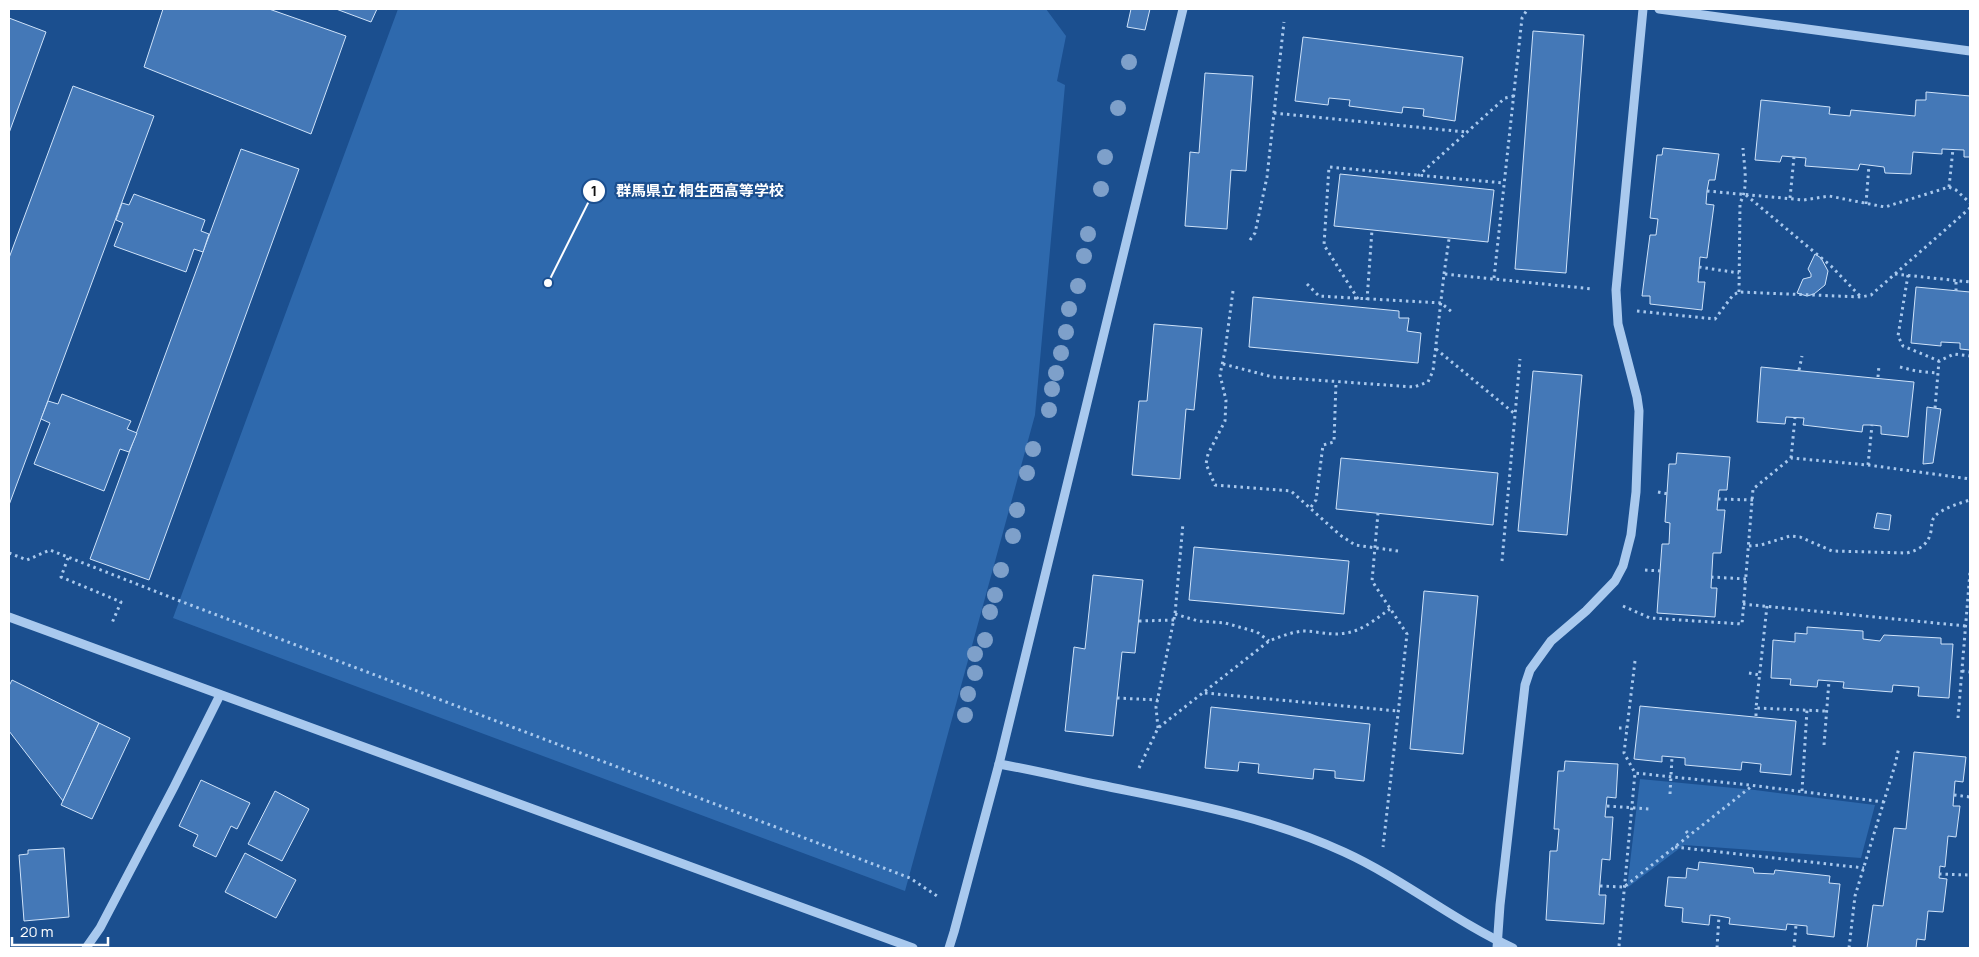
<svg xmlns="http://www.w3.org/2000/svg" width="1979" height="957" viewBox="0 0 1979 957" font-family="Manrope,'Noto Sans JP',sans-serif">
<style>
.green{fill:#2e69ad}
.building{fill:#4478b7;stroke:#cfe3fa}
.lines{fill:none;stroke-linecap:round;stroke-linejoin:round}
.path{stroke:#a9c9ee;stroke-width:3;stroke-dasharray:2.5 4;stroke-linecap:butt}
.minor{stroke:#a9c9ee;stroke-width:9}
.tree{fill:#7ea0ca}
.leader{fill:none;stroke:#fff;stroke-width:2}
.callout-dot{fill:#fff;stroke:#1b4f8f;stroke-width:2}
.mark-label{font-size:15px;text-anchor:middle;font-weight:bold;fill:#111}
.callout-label{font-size:15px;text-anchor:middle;font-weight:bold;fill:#fff;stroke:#1b4f8f;stroke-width:4.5;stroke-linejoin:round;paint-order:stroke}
</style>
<rect width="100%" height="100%" fill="#1b4f8f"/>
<!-- green -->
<g class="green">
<path d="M398,9H1046L1066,36L1057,81L1065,85L1035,415L905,891L173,618Z"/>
<path d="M1640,779L1755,790L1875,805L1861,858L1684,845L1627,888Z"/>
</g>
<!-- building -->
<g class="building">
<path d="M163,9H269L346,36L311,134L144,67Z"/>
<path d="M336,9H377L371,22Z"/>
<path d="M1131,9H1150L1145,30L1127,27Z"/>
<path d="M9,18L46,32L9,133Z"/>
<path d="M1533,31L1584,35L1566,273L1515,269Z"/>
<path d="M1303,37L1463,57L1455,121L1423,116L1424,109L1403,107L1402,113L1349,106L1350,100L1329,98L1328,105L1295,101Z"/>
<path d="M1205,73L1253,76L1246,171L1231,170L1227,229L1185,226L1190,152L1199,153Z"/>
<path d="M73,86L154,116L9,505V258Z"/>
<path d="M1926,92L1970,96V157H1964V150L1942,149V154L1913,152L1911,174L1885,173L1884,167L1860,164L1858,170L1805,166L1806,158L1782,156L1780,162L1755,160L1761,100L1830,107L1829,114L1850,116L1851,110L1915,116L1916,100H1926Z"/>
<path d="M1663,148L1719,154L1715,180H1709L1707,191L1706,204L1714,205L1707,258L1700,257L1698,282H1705L1702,310L1650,304V296H1642L1650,235H1656L1658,219L1650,218L1657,155H1662Z"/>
<path d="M241,149L299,169L149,580L90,559Z"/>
<path d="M1340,174L1494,190L1488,242L1334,226Z"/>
<path d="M134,194L205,220L201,231L209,234L203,252L194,249L186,272L114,246L123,223L116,220L122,203L129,205Z"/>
<path d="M1815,254L1821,258L1828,271L1825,285L1814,294L1807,296L1800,294L1797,293L1803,279L1811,277V274L1808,269Z"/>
<path d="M1916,287L1970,292V350L1960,349V343L1941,342V346L1911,343Z"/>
<path d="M1253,297L1399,311V318H1409L1407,331L1421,333L1418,363L1249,347Z"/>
<path d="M1154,324L1202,328L1194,410L1186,409L1180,479L1132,475L1139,401H1147Z"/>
<path d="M1761,367L1914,382L1908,437L1881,434V426L1872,425H1863L1862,432L1803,425L1804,418L1786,417L1785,424L1757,422Z"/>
<path d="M1533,371L1582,375L1567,535L1518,531Z"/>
<path d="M62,394L131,421L127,429L137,433L129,452L120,449L104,491L34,464L50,423L41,419L48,401L58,404Z"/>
<path d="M1927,407L1941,409L1933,463L1923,464Z"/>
<path d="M1677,453L1730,457L1727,490H1719L1717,510H1725L1721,553H1713L1711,588H1717L1715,617L1657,613L1662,544H1669L1670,523L1665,522L1669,464H1676Z"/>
<path d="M1341,458L1498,473L1493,525L1336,509Z"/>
<path d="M1877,513L1891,515L1889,530L1874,528Z"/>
<path d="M1194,547L1349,561L1344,614L1189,600Z"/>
<path d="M1093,575L1143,580L1135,653L1122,652L1113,736L1065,731L1074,647L1085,649Z"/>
<path d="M1424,591L1478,596L1463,754L1410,749Z"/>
<path d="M1807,627L1863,631V639L1880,641L1884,635L1941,638V644H1953L1949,698L1918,696L1919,687L1893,685L1892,692L1843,688L1844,682L1818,680L1817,687L1790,685L1791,679L1771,678L1773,640L1795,642V633L1807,634Z"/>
<path d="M12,680L99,723L63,801L9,731V686Z"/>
<path d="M1640,706L1796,721L1791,775L1760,772L1761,764L1742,762L1741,770L1685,765V758L1662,756V762L1634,759Z"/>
<path d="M1211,707L1370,724L1364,781L1335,778V771L1314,769L1313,779L1258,773L1259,764L1239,762L1238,771L1205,768Z"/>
<path d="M99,723L130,738L92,819L61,805Z"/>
<path d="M1914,752L1966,757L1963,782L1955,781L1953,806H1960L1956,837L1948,836L1945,867L1940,866L1939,878L1947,879L1943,912L1928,911L1925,940L1917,939L1916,948H1867L1873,905L1883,906L1894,828L1906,829Z"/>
<path d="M1565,761L1618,764L1616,798L1607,797L1605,817H1613L1610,860L1602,859L1599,895H1606L1604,924L1546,920L1550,851H1557L1559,829H1554L1558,771H1564Z"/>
<path d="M201,780L250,803L237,829L231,826L216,857L193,846L198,835L179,826Z"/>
<path d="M275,791L309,809L282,861L248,844Z"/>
<path d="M64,848L69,917L24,921L19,855L28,854V850Z"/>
<path d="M245,853L296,880L276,918L225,892Z"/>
<path d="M1699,862L1753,868L1754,873L1774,874L1775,870L1830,876L1829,883L1840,884L1834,937L1807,934V926L1787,924L1786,930L1729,924L1730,918L1719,916L1710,915L1709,925L1682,922L1683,908L1665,906L1668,877L1686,878L1687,868L1698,870Z"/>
</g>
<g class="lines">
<!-- path -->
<g class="path">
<path d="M1274,113L1466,132"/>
<path d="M1418,176L1505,98L1514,96"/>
<path d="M1949,187L1953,149"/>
<path d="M1707,191L1804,200L1829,196L1885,207L1949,187L1956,190L1970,203"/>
<path d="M1746,195L1831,266L1861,297"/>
<path d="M1790,198L1794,157"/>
<path d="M1866,204L1869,165"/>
<path d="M1250,240L1255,233L1267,177L1284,22"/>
<path d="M1699,267L1739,273"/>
<path d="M1444,274L1449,239"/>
<path d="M1895,274L1970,282"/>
<path d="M1908,275L1898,336L1903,346L1939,361L1954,354L1970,356"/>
<path d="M1494,278L1522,18L1527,10"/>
<path d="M1307,284L1319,296L1441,303L1452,312"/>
<path d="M1233,291L1225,351L1220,375L1226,400L1225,421L1208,454L1206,464L1215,485L1291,491L1340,535L1355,545L1398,551"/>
<path d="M1956,291V280"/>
<path d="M1739,292L1740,203C1749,187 1744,166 1743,148"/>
<path d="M1358,299L1324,245L1329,167L1504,183"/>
<path d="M1367,300L1372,230"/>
<path d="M1637,311L1715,319L1733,295L1739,292L1861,297L1871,295L1970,208"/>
<path d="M1436,349L1515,414"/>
<path d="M1223,364L1273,377L1414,387L1428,382L1433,371L1444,274L1593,289"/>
<path d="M1900,367L1916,371L1937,373"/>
<path d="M1799,370L1802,356"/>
<path d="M1878,377L1879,365"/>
<path d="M1935,408L1939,361"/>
<path d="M1791,458L1795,418"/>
<path d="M1868,465L1872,425"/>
<path d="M1658,492L1668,494"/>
<path d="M1718,499L1753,500"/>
<path d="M1311,507L1316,500L1323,445L1334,442L1336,382"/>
<path d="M1378,513L1372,581L1407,634L1383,847"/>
<path d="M1749,546L1761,545L1790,536L1800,537L1832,551L1907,553C1919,550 1929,544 1931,531C1932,525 1931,521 1935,516C1943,508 1960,503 1970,500"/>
<path d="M9,553L27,560L50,550L180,601L910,878L940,898"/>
<path d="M68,558L61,577L121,602L112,623"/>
<path d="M1502,561L1520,359"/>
<path d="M1645,570L1660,571"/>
<path d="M1711,577L1746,579"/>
<path d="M1743,604L1966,626"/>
<path d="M1623,606L1650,618L1742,624L1753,489L1791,458L1868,465L1970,479"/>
<path d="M1767,606L1756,708L1825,711"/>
<path d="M1175,614L1198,621L1225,623L1257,632L1269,641"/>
<path d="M1139,621L1174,620"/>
<path d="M1635,661L1624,753L1635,773L1749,785L1884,802"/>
<path d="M1962,671L1970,672"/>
<path d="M1749,673L1760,675"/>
<path d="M1205,693L1398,711"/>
<path d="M1117,698L1158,700"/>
<path d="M1756,716V708"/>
<path d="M1958,718L1970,572"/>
<path d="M1158,728L1156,707L1175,614L1183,523"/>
<path d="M1619,728H1626"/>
<path d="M1824,745L1829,681"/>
<path d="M1139,768L1158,728L1269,641C1279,637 1292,632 1303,631C1317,631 1331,636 1346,633C1362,631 1377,618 1390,609"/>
<path d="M1802,791L1807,710"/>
<path d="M1670,794L1672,757"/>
<path d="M1954,795L1970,797"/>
<path d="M1607,806L1650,809"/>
<path d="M1686,831L1689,835"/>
<path d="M1675,847L1864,868"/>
<path d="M1939,874L1970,875"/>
<path d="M1600,886L1624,887L1752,786"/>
<path d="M1619,946L1635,773"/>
<path d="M1717,948L1719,916"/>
<path d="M1794,948L1796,925"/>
<path d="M1849,948L1855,896L1895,765L1899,747"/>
</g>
<!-- minor -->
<g class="minor">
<path d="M1659,9L1970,51"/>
<path d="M9,617L913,948"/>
<path d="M999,764C1033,770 1066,778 1100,785C1183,802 1266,816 1344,852C1403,879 1454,921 1513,948"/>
<path d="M86,948L100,928L174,787L220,695"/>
<path d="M949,948L954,932L999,764L1183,9"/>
<path d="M1497,948L1500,905L1525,685L1530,670L1551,641L1586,611L1615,581L1623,566L1631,535L1636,492L1639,411L1637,397L1618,324L1616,290L1643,9"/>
</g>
</g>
<!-- trees -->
<g class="tree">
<circle cx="1129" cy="62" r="8"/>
<circle cx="1118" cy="108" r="8"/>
<circle cx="1105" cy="157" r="8"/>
<circle cx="1101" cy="189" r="8"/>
<circle cx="1088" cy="234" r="8"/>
<circle cx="1084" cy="256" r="8"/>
<circle cx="1078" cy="286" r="8"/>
<circle cx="1069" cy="309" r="8"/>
<circle cx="1066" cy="332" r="8"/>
<circle cx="1061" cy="353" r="8"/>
<circle cx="1056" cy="373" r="8"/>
<circle cx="1052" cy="389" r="8"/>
<circle cx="1049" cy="410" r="8"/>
<circle cx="1033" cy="449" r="8"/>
<circle cx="1027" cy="473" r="8"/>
<circle cx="1017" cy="510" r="8"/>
<circle cx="1013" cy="536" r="8"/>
<circle cx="1001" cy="570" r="8"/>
<circle cx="995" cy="595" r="8"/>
<circle cx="990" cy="612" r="8"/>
<circle cx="985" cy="640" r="8"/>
<circle cx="975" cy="654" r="8"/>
<circle cx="975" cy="673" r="8"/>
<circle cx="968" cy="694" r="8"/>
<circle cx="965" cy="715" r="8"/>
</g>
<!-- callouts -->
<path class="leader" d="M548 283L594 191"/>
<g class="callout-dot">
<circle cx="548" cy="283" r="5"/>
<circle cx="594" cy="191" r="12"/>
</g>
<g class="mark-label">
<text x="594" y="196">1</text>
</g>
<g class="callout-label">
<text x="700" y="196">群馬県立 桐生西高等学校</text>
</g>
<!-- border -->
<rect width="1979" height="957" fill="none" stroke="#ffffff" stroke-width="20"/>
<!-- scale -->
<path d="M12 937v8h96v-8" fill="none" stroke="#ffffff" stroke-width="2.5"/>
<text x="20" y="937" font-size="15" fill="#ffffff" stroke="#1b4f8f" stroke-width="4" paint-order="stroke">20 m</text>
</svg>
